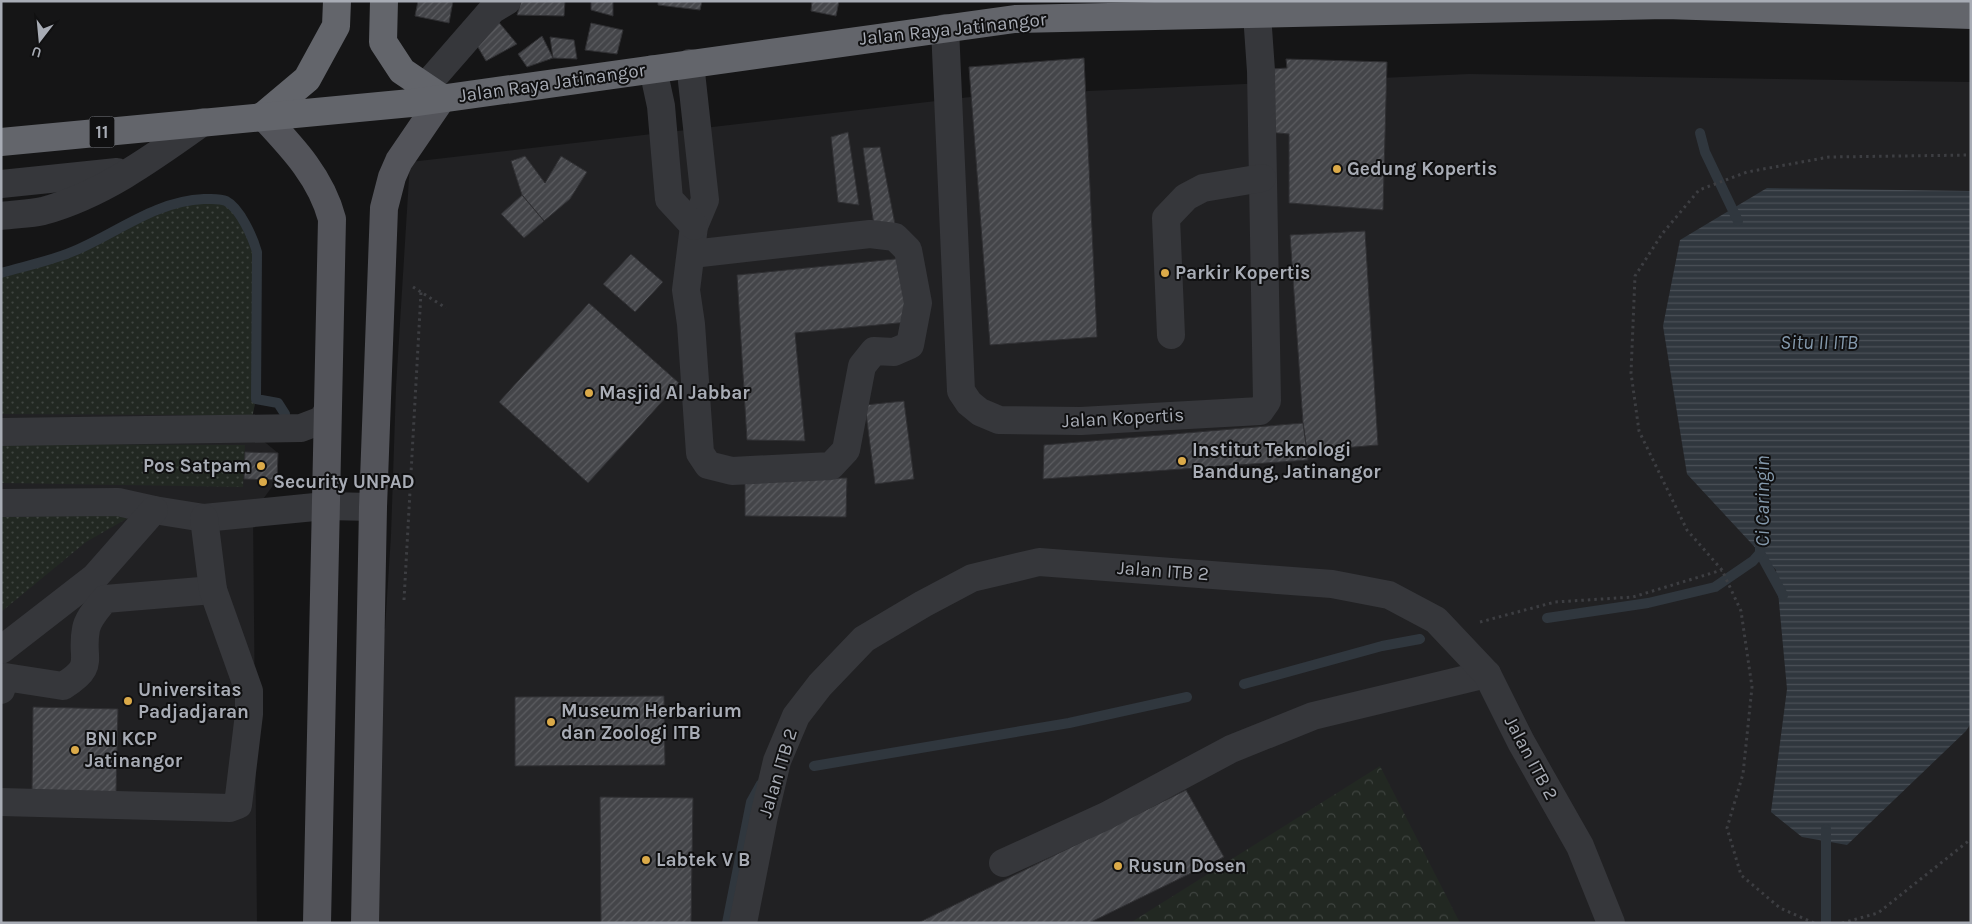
<svg xmlns="http://www.w3.org/2000/svg" width="1972" height="924" viewBox="0 0 1972 924" font-family="Karla,sans-serif">
<style>
.built{fill:#212123}
.forest{fill:url(#forest-crowns)}
.park{fill:url(#park-dots)}
.water{fill:url(#water-rules)}
.lines{fill:none;stroke-linecap:round;stroke-linejoin:round}
.stream{stroke:#30373e;stroke-width:10}
.building{fill:url(#building-hatch);stroke:#2f2f32}
.path{stroke:#3d3e42;stroke-width:3;stroke-dasharray:2.5 4;stroke-linecap:butt}
.minor{stroke:#36373b;stroke-width:28}
.major{stroke:#53545a;stroke-width:28}
.highway{stroke:#63656b;stroke-width:28}
.poi-dot{fill:#dbaa49;stroke:#101011;stroke-width:2}
.labels{text-anchor:middle;dominant-baseline:central;stroke-width:4;stroke-linejoin:round;paint-order:stroke}
.shield{fill:#101011;stroke:#7a7d84;stroke-width:1}
.shield-label{font-size:18px;font-weight:bold;fill:#a8acb5}
.street-label{font-size:19px;fill:#a8acb5;stroke:#101011}
.poi-label{font-size:19px;font-weight:bold;fill:#a8acb5;stroke:#101011;text-anchor:start}
.water-label{font-size:20px;font-style:italic;fill:#8499ac;stroke:#101011}
</style>
<defs>
<pattern id="forest-crowns" width="20" height="18" patternUnits="userSpaceOnUse" patternTransform="scale(1.25)"><rect width="20" height="18" fill="#222822"/><path d="M2 6a3 3 0 1 1 6 0M12 15a3 3 0 1 1 6 0" fill="none" stroke="#3f4440"/></pattern>
<pattern id="park-dots" width="8" height="8" patternUnits="userSpaceOnUse" patternTransform="scale(1.25)"><rect width="8" height="8" fill="#222822"/><path d="M2 2h.1M6 6h.1" fill="none" stroke="#3f4440" stroke-width="1.8" stroke-linecap="round"/></pattern>
<pattern id="water-rules" width="6" height="5" patternUnits="userSpaceOnUse" patternTransform="scale(1.25)"><rect width="6" height="5" fill="#30373e"/><path d="M0 2.5h6" fill="none" stroke="#4b5158"/></pattern>
<pattern id="building-hatch" width="6" height="6" patternUnits="userSpaceOnUse" patternTransform="scale(1.25)"><rect width="6" height="6" fill="#444549"/><path d="M-1 1l2-2M0 6l6-6M5 7l2-2" fill="none" stroke="#5c5d61"/></pattern>
</defs>
<rect width="100%" height="100%" fill="#151516"/>
<!-- built -->
<g class="built">
<path d="M1469,74L1971,82V923H374L378,643L385,628L391,535L396,387L410,162L979,96Z"/>
<path d="M211,199L227,201L241,216L252,237L257,252L256,399L249,429L278,453L277,480L253,513L257,923H1V273L72,252L161,207L185,200Z"/>
</g>
<!-- forest -->
<path class="forest" d="M1380,766L1460,923H1130Z"/>
<!-- park -->
<g class="park">
<path d="M211,199C215,199 223,199 227,201C242,209 252,237 257,252L256,399L252,418L191,415L1,414V273L72,252L161,207L185,200Z"/>
<path d="M1,444L245,445L243,487L1,483Z"/>
<path d="M135,514L86,542L1,612V517Z"/>
</g>
<!-- water -->
<path class="water" d="M1767,188L1971,191V723L1966,731L1847,845L1802,837L1771,812L1787,689L1776,570L1687,474L1663,326L1680,240Z"/>
<g class="lines">
<!-- stream -->
<g class="stream">
<path d="M1700,133L1705,152L1738,221"/>
<path d="M1,273C25,266 51,261 74,251C117,233 155,201 204,199C210,199 220,198 226,201C240,208 253,238 257,252L256,399L278,403L285,414"/>
<path d="M1760,540V553L1783,595"/>
<path d="M1547,618L1648,603L1715,587L1753,561L1760,553"/>
<path d="M1244,684L1382,646L1420,639"/>
<path d="M814,766L1069,723L1187,697"/>
<path d="M1826,829V923"/>
<path d="M727,923L751,802L761,784"/>
</g>
</g>
<!-- building -->
<g class="building">
<path d="M418,1H453L449,23L415,16Z"/>
<path d="M521,1H565L564,16L517,15Z"/>
<path d="M591,1H613V16L591,10Z"/>
<path d="M658,1H702L700,10L658,5Z"/>
<path d="M812,1H839L836,16L811,11Z"/>
<path d="M497,20L517,44L486,61L472,37Z"/>
<path d="M591,23L623,30L617,54L585,50Z"/>
<path d="M542,36L553,58L527,67L518,54Z"/>
<path d="M550,37L574,40L577,59L553,58Z"/>
<path d="M1084,58L1097,337L990,345L969,67Z"/>
<path d="M1286,59L1387,62L1383,210L1289,203V134L1266,132L1270,69L1287,68Z"/>
<path d="M848,132L859,205L838,202L831,137Z"/>
<path d="M880,147L895,224L874,226L863,148Z"/>
<path d="M525,156L545,183L561,156L587,172L570,199L544,221L522,195L511,161Z"/>
<path d="M522,195L544,221L524,238L501,214Z"/>
<path d="M1365,231L1378,445L1307,451L1303,423L1290,235Z"/>
<path d="M631,254L663,282L635,312L603,284Z"/>
<path d="M905,258L908,322L795,333L805,441L747,440L737,275Z"/>
<path d="M589,303L679,383L588,483L499,402Z"/>
<path d="M904,401L914,479L875,484L865,405Z"/>
<path d="M1303,423L1308,460L1043,479L1044,445Z"/>
<path d="M245,452L278,453L277,480L244,479Z"/>
<path d="M847,478L846,517L745,516V480Z"/>
<path d="M664,696L665,765L515,766V697Z"/>
<path d="M33,707L118,709L116,793L32,792Z"/>
<path d="M1186,790L1224,857L1185,876L1089,923H918Z"/>
<path d="M600,797L693,798L691,923H601Z"/>
</g>
<g class="lines">
<!-- path -->
<g class="path">
<path d="M413,287L446,308"/>
<path d="M404,600L421,292"/>
<path d="M1480,622L1555,602L1633,597L1722,570"/>
<path d="M1814,923L1780,908L1741,875L1727,828L1743,774L1752,687L1741,611L1722,570L1687,530L1639,431L1631,373L1635,276L1662,234L1699,190L1747,172L1829,157L1971,155"/>
<path d="M1842,923L1878,913L1971,839"/>
</g>
<!-- minor -->
<g class="minor">
<path d="M945,28L961,391L969,403L980,412L999,420L1081,421L1260,411L1267,401L1261,71L1257,14"/>
<path d="M690,63L705,200L694,226L686,290L691,324L700,453L708,465L732,471L831,466L846,450L862,366L874,351L894,352L910,345L918,303L908,250L895,237L870,234L692,254"/>
<path d="M653,69L661,106L669,199L694,226"/>
<path d="M411,103L492,10L507,1"/>
<path d="M1,184L117,172"/>
<path d="M1,216C15,214 30,214 43,211C102,195 154,157 203,122"/>
<path d="M1171,335L1166,218L1186,197L1203,188L1262,178"/>
<path d="M1,432L301,428L322,420L327,412"/>
<path d="M1,503L118,502L154,510L204,518L325,506L373,507"/>
<path d="M1,650L95,577L154,510"/>
<path d="M1,690L5,677L63,686C97,665 80,660 86,629C88,618 98,608 105,599L213,590"/>
<path d="M1,802L230,808L238,805L249,714V691L213,590L204,518"/>
<path d="M1003,863L1106,816L1231,749L1313,716L1487,674"/>
<path d="M743,923L764,816L777,761L796,716L820,685L864,639L923,604L972,578L1039,562L1332,584L1389,595L1436,620L1487,674L1521,742L1580,846L1611,923"/>
</g>
<!-- major -->
<g class="major">
<path d="M263,116C292,147 321,177 332,219L317,923"/>
<path d="M365,923L373,507L384,208L392,177L399,161L442,98"/>
</g>
<!-- highway -->
<g class="highway">
<path d="M384,1L383,42L402,71L442,98"/>
<path d="M263,116L307,79L336,26L337,1"/>
<path d="M1,142L411,103L1015,19L1666,5L1971,15"/>
</g>
</g>
<!-- markers -->
<g class="poi-dot">
<circle cx="1337" cy="169" r="5"/>
<circle cx="1165" cy="273" r="5"/>
<circle cx="589" cy="393" r="5"/>
<circle cx="1182" cy="461" r="5"/>
<circle cx="261" cy="466" r="5"/>
<circle cx="263" cy="482" r="5"/>
<circle cx="128" cy="701" r="5"/>
<circle cx="551" cy="722" r="5"/>
<circle cx="75" cy="750" r="5"/>
<circle cx="646" cy="860" r="5"/>
<circle cx="1118" cy="866" r="5"/>
</g>
<g class="labels">
<!-- shield labels -->
<rect class="shield" x="89.5" y="116.5" width="25" height="31" rx="4"/>
<g class="shield-label">
<text x="102" y="132">11</text>
</g>
<!-- street labels -->
<g class="street-label">
<text transform="translate(953 29) rotate(-6)">Jalan Raya Jatinangor</text>
<text transform="translate(552 83) rotate(-8)">Jalan Raya Jatinangor</text>
<text transform="translate(1123 418) rotate(-3)">Jalan Kopertis</text>
<text transform="translate(1163 571) rotate(4)">Jalan ITB 2</text>
<text transform="translate(1531 758) rotate(62)">Jalan ITB 2</text>
<text transform="translate(778 773) rotate(-73)">Jalan ITB 2</text>
</g>
<!-- poi labels -->
<g class="poi-label">
<text x="1347" y="169">Gedung Kopertis</text>
<text x="1175" y="273">Parkir Kopertis</text>
<text x="599" y="393">Masjid Al Jabbar</text>
<text x="1192" y="450">Institut Teknologi<tspan x="1192" dy="22">Bandung, Jatinangor</tspan></text>
<text x="251" y="466" text-anchor="end">Pos Satpam</text>
<text x="273" y="482">Security UNPAD</text>
<text x="138" y="690">Universitas<tspan x="138" dy="22">Padjadjaran</tspan></text>
<text x="561" y="711">Museum Herbarium<tspan x="561" dy="22">dan Zoologi ITB</tspan></text>
<text x="85" y="739">BNI KCP<tspan x="85" dy="22">Jatinangor</tspan></text>
<text x="656" y="860">Labtek V B</text>
<text x="1128" y="866">Rusun Dosen</text>
</g>
<!-- water labels -->
<g class="water-label">
<text x="1819" y="342">Situ II ITB</text>
<text transform="translate(1762 501) rotate(-90)">Ci Caringin</text>
</g>
</g>
<!-- border -->
<rect width="1972" height="924" fill="none" stroke="#a8acb5" stroke-width="5"/>
<!-- north arrow -->
<g transform="translate(40 40) rotate(196)" stroke="#101011" stroke-width="4" paint-order="stroke">
<path d="M0-4L9 19L0 12L-9 19Z" fill="#a8acb5"/>
<text y="-8" font-size="14" font-weight="bold" text-anchor="middle" fill="#a8acb5">U</text>
</g>
</svg>
